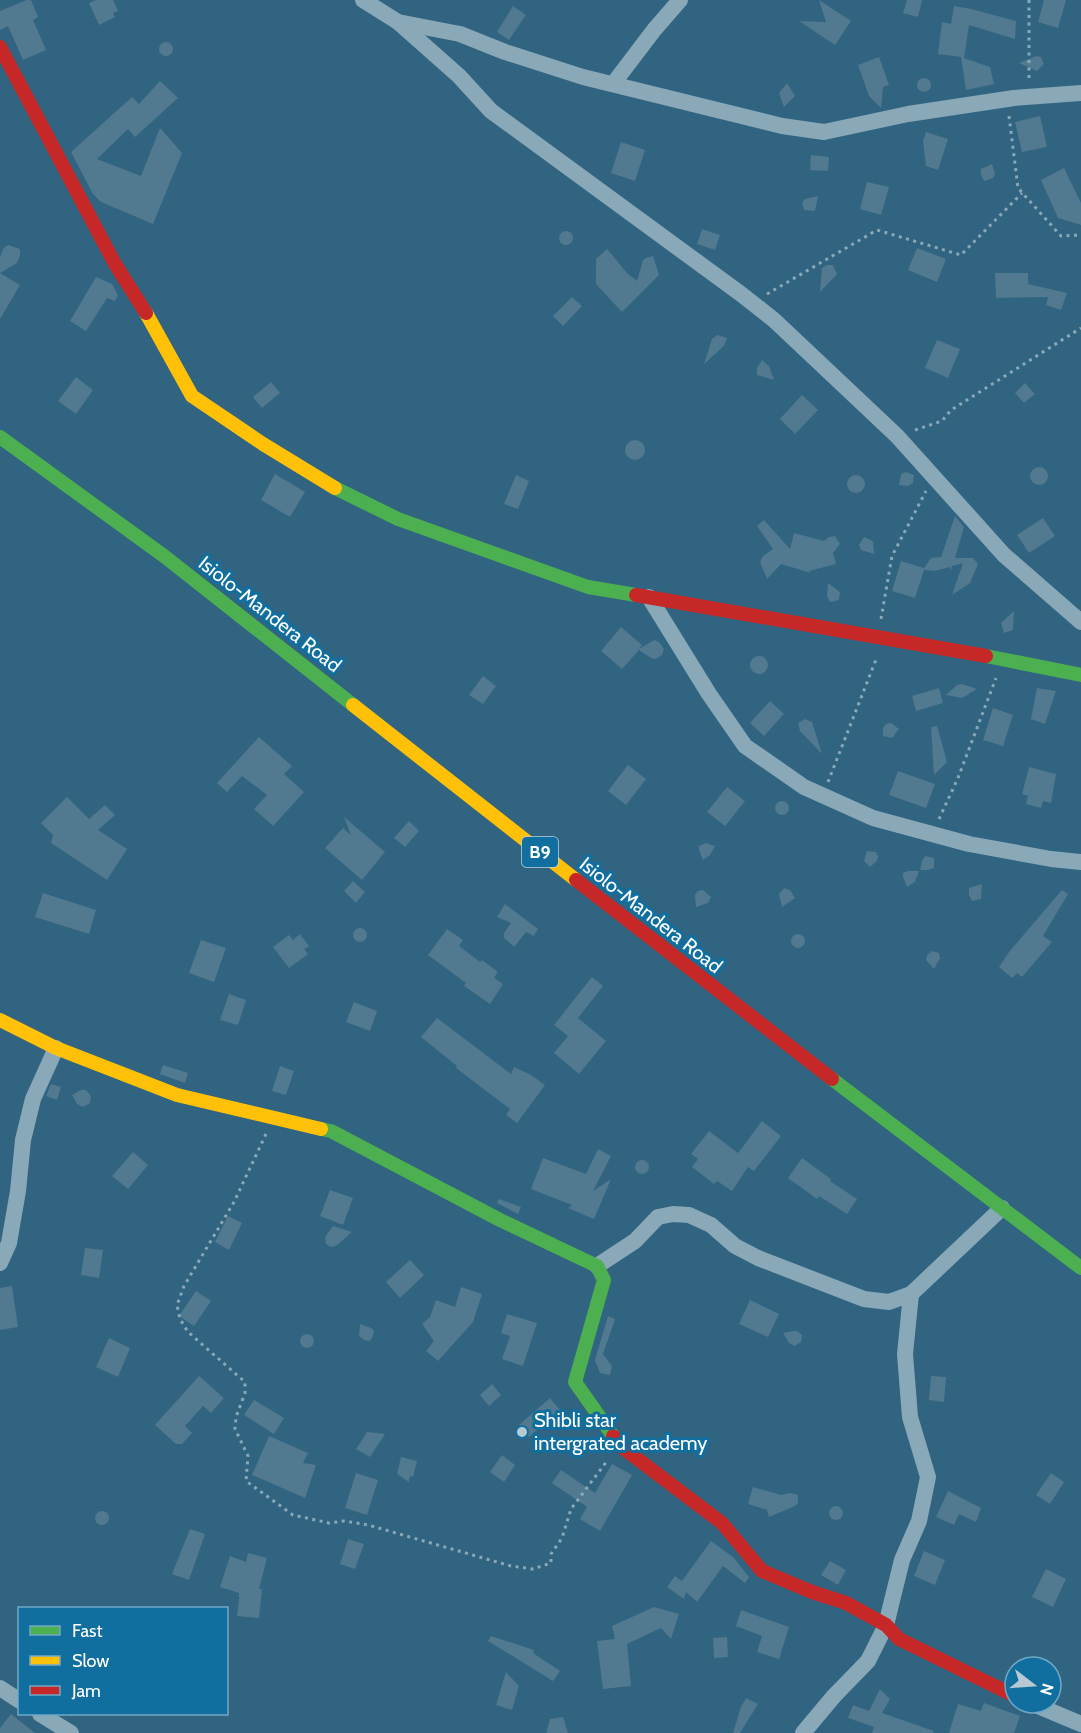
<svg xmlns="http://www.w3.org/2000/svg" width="1081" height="1733" viewBox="0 0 1081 1733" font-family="Cabin,sans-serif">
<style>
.building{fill:#51798f}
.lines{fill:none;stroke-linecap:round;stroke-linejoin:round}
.path{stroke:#89a8b8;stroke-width:3;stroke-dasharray:3 4.5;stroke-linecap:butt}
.street{stroke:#89a8b8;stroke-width:16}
.fast{stroke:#4caf50;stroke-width:14}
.slow{stroke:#ffc107;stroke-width:14}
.jam{stroke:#c62828;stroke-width:14}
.poi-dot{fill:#b7c9d3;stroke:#116fa0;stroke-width:2}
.labels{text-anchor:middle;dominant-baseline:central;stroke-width:6;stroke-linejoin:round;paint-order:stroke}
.shield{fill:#116fa0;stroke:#b8d4e2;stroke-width:1.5}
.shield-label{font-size:18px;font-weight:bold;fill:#fff}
.street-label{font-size:20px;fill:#fff;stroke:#116fa0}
.poi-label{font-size:20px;fill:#fff;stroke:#116fa0;text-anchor:start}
</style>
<rect width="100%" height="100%" fill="#316480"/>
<!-- building -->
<g class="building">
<path d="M27,0H31L38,17L33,20L46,50L23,60L8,26L0,30V11Z"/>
<path d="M96,0H113L118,11L113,13L115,17L99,25L89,3Z"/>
<path d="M819,0L851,21L835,45L799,21L826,22Z"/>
<path d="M907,0H922L918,17L903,13Z"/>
<path d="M1044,0H1066L1058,28L1038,22Z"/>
<path d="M513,6L526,15L509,40L497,32Z"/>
<path d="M954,6L971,9L1016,21L1015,39L969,25L964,58L990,67L994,84L966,90L961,57L938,54L942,22L951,24Z"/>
<circle cx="166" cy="49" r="7"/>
<path d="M1036,56L1041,57L1044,64L1037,71L1019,63Z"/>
<path d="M879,57L889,85L883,87L881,108L869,96L858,65Z"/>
<circle cx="924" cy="85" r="7"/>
<path d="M160,81L178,98L135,137L128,129L97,159L141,176L160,128L182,153L153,224L101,202L93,194L71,152L132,97L139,104Z"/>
<path d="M787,83L795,96L784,107L779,93Z"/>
<path d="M1040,116L1047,147L1022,152L1015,122Z"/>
<path d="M926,132L948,139L938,170L926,166L923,141Z"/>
<path d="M621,142L645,150L635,181L611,173Z"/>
<path d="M811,155L829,157L828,171L810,170Z"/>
<path d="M992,164L995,174L993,178L984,181L981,175V169Z"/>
<path d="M1064,168L1081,203V225L1058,218L1041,180Z"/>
<path d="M867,182L889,187L881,215L860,209Z"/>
<path d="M818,196L815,211L804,210L802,203L805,199Z"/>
<path d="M702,229L720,235L715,250L697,244Z"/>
<circle cx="566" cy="238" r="7"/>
<path d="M8,245L20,249V256L17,263L0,273L20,285L0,319V258L3,249Z"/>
<path d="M917,248L946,259L937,282L908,270Z"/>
<path d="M607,249L627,273L637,281L643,260L646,258L653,256L659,275L622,312L596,284V259Z"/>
<path d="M827,265H833L837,274L820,292L822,268Z"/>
<path d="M995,273H1028V284L1067,293L1061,310L1046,305L1048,297L996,298Z"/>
<path d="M96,277L112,284L118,295L115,301L107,298L86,331L70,321Z"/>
<path d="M572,297L582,306L563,326L553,316Z"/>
<path d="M717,335L727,338L724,346L704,364L712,339Z"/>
<path d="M937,340L960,349L948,378L925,368Z"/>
<path d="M762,360L769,366L774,380L757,375V368Z"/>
<path d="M76,377L93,390L76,414L58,401Z"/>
<path d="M271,382L280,393L262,408L253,397Z"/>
<path d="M1025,383L1035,394L1024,403L1015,393Z"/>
<path d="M802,395L818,410L795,434L780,419Z"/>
<circle cx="635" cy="450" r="10"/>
<circle cx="1039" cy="476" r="9"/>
<path d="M906,472L914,475L913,483L908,486L899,485L901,474Z"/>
<path d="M275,474L305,492L290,517L261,500Z"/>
<circle cx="856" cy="484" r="9"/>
<path d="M516,475L529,481L518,509L504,504Z"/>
<path d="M955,516L964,527L955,558H973L978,564L970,583L952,595L963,563L952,566L951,571L950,567L935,571L924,570L915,598L892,591L901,561L924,568L931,558L941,557Z"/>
<path d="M1043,518L1055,536L1029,553L1017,535Z"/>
<path d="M764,520L790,549L794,533L824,541L829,537L835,536L840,544L833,553L836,564L809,571L811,573L781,564L767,579L760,562L763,556L773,549L757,526Z"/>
<path d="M864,537L871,540L873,542L874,554L861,550L859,545Z"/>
<path d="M828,583L840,592L839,599L836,601L830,602L827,596Z"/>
<path d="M1014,611L1013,630L1004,633L1001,623Z"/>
<path d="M621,627L642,645L639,649L654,640L659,642L664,649L662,655L656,659L651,658L639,650L622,669L601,651Z"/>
<circle cx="759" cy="665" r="9"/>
<path d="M483,676L496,686L483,704L469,695Z"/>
<path d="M962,684L977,689L962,698L946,695L957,685Z"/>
<path d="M939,688L943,703L916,711L912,696Z"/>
<path d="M1037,688L1056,691L1045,724L1031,719Z"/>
<path d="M770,701L784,714L764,736L750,723Z"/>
<path d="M993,708L1013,715L1003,746L983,740Z"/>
<path d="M805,719L812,722L822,754L800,731L798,723Z"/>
<path d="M891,723L899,729L892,738L883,736V728L886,724Z"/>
<path d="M937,726L947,762L934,775L931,727Z"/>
<path d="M259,737L292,766L284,774L304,792L273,826L254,809L267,795L242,776L227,792L217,783Z"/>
<path d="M628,765L646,779L626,805L608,791Z"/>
<path d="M1029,767L1056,774L1051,803L1043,801L1041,808L1026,804L1028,796L1022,794Z"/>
<path d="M898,771L935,784L926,808L889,795Z"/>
<path d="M727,787L745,801L725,826L707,812Z"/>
<path d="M67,797L89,819L105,805L115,815L98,830L127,849L107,880L51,843L53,835L41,823Z"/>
<circle cx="782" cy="808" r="7"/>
<path d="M344,817L385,852L362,880L325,848L343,828L351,835Z"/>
<path d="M409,821L419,831L405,847L394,838Z"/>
<path d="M706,843L715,846L710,855L703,860L699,850V846Z"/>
<path d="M867,851L876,852L878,857L877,861L870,867L864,861Z"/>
<path d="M925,856L934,858V868L928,870H920L922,861Z"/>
<path d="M908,871H919L915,882L907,887L903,877V873Z"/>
<path d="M353,881L365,892L356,903L344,891Z"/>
<path d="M982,884L981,899L972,901L969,895V888Z"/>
<path d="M784,888L790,890L795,898L782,907L779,894Z"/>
<path d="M703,890L711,897L708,903L696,907L695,895L698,891Z"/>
<path d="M1062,890L1068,894L1043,936L1052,942L1022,977L1017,973L1012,978L999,967L1009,952Z"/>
<path d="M43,893L96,910L89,934L35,917Z"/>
<path d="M505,904L538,929L534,936L526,932L514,947L504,938V933L511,923L497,917Z"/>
<circle cx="360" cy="935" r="7"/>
<path d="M447,929L463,940L459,946L480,962L482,960L498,972L494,978L503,984L490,1004L464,986L466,983L428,955Z"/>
<circle cx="798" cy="941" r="7"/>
<path d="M300,934L309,946L304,949L308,954L289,968L273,947L289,935L293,940Z"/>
<path d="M201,940L226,948L214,982L189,973Z"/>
<path d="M932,951L939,953L940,958L934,969L926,960L927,955Z"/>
<path d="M592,977L603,986L578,1018L606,1041L579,1074L554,1053L568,1036L554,1025Z"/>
<path d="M229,994L246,1000L238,1025L220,1020Z"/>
<path d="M354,1002L377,1011L370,1031L346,1022Z"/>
<path d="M437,1018L511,1074L514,1067L531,1075L545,1085L517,1123L506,1115L510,1109L456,1068L457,1066L421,1037Z"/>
<path d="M163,1065L188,1073L185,1083L160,1074Z"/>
<path d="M280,1066L294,1071L286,1095L272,1091Z"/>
<path d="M51,1084L61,1087L57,1100L46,1096Z"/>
<path d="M81,1090H86L91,1096L90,1103L83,1107L77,1104L72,1095Z"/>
<path d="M762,1121L781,1136L754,1171L748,1167L732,1191L717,1181L714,1184L692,1167L698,1159L691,1154L709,1131L738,1153Z"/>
<path d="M598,1149L611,1156L593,1191L611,1179L594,1219L568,1208L572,1205L531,1189L543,1158L586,1174Z"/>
<path d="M133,1152L148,1165L128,1189L112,1176Z"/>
<path d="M802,1158L831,1179L830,1181L857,1199L847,1214L819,1196L817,1199L788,1178Z"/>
<circle cx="642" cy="1167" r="7"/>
<path d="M330,1190L353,1198L343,1225L320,1216Z"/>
<path d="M499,1199L521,1207L518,1214L497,1203Z"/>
<path d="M228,1216L242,1223L229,1250L215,1242Z"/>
<path d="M333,1226L352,1232L336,1246L331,1247L326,1244L325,1237Z"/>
<path d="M85,1248L103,1250L99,1278L81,1275Z"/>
<path d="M410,1260L424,1275L400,1298L386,1282Z"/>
<path d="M12,1286L18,1327L0,1330V1288Z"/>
<path d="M461,1287L482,1294L473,1322L438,1361L426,1351L434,1341L422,1324L430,1317L436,1300L455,1307Z"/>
<path d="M196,1291L211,1301L194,1326L179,1316Z"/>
<path d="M750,1300L779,1314L768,1337L739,1324Z"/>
<path d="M507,1314L537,1323L523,1366L502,1359L510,1336L501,1333Z"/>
<path d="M608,1316L615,1319L603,1354L612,1366L610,1375L600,1373L595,1360Z"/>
<path d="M360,1324L371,1328L374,1331L373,1336L370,1341L364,1340L359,1336Z"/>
<path d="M793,1331H797L802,1335L801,1342L795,1346L789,1343L783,1333Z"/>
<circle cx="307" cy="1341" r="7"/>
<path d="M109,1338L130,1348L118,1377L96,1367Z"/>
<path d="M199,1376L224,1398L211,1413L203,1406L185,1426L192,1433L182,1444H176L155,1425Z"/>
<path d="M931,1376L946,1377L944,1402L929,1400Z"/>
<path d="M492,1384L501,1395L489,1406L480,1395Z"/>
<path d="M550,1398L560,1410L529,1437L519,1425Z"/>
<path d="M254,1400L284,1418L274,1434L244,1415Z"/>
<path d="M367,1432L385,1434L370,1457L356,1449Z"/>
<path d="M269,1436L308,1453L303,1463L316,1465L305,1498L252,1475Z"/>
<path d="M502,1455L515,1465L504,1482L490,1472Z"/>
<path d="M401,1457L417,1461L413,1477L410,1476L409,1482L397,1474Z"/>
<path d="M612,1464L632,1475L600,1531L580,1519L587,1507L552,1483L561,1470L595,1493Z"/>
<path d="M356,1473L378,1480L367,1515L345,1508Z"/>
<path d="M1051,1473L1064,1482L1050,1504L1036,1495Z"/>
<path d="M753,1487L781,1495L790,1493L798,1495V1503L795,1506L769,1517L767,1510L748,1504Z"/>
<path d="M948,1491L981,1508L976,1522L959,1514L954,1525L936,1517Z"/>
<circle cx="836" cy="1513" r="7"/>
<circle cx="102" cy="1518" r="7"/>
<path d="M190,1529L205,1534L189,1580L172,1574Z"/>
<path d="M348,1539L364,1544L355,1569L340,1564Z"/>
<path d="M711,1541L733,1557L749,1577L745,1583L723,1566L697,1602L686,1592L684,1599L667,1587L675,1576L682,1581Z"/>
<path d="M924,1551L945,1560L935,1585L914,1576Z"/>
<path d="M248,1553L267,1558L259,1589H262L259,1618L237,1616L239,1599H242L239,1598V1593L220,1587L230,1556L246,1562Z"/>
<path d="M830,1561L846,1570L838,1585L821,1575Z"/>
<path d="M1046,1569L1066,1579L1053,1607L1032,1597Z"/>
<path d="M654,1607L679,1614L671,1639L661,1628L627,1644L631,1686L603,1689L597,1641L615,1639L612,1626Z"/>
<path d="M741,1610L789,1627L779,1659L757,1652L762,1636L736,1626Z"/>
<path d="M491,1636L534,1650L533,1653L560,1671L553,1681L488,1641Z"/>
<path d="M727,1637L728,1657L714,1658L713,1638Z"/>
<path d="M506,1672L519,1686L512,1710L496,1705Z"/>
<path d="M880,1689L890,1699L882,1713L934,1731L933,1733H872L874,1727L848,1718L853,1705L869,1711Z"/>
<path d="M746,1698L758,1704L740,1733H733L741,1707Z"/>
<path d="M984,1703L1020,1716L1014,1733H949L958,1704L981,1711Z"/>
<path d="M11,1714L35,1733H0V1728Z"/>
<path d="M563,1717L568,1733H546L550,1719Z"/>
</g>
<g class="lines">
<!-- path -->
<g class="path">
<path d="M1029,0V80"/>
<path d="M1009,116L1018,188L1061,236L1081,235"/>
<path d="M767,294L877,230L961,255L1022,193"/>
<path d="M915,430L942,421L951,410L1081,328"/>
<path d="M881,619L892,556L926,491"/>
<path d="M828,782L877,657"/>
<path d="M939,819L958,778L996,678"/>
<path d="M266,1134L234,1202L184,1286L177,1305L180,1319L188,1332L245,1382V1393L236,1417L235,1429L248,1456L246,1481L293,1515L329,1523L344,1521L368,1525L511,1566L533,1569L551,1563V1554L562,1538L571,1509L607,1461"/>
</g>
<!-- street -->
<g class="street">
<path d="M363,0L398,22L460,34L505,52L583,77L782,126L824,132L908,114L1014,98L1081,93"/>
<path d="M398,22L459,76L491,111L741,294L774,320L897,436L1004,555L1081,622"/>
<path d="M613,84L654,30L680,0"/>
<path d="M649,597L709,694L745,746L804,787L873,818L932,834L969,844L1051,859L1081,862"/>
<path d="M0,1263L9,1243L18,1191L23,1140L33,1099L56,1048"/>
<path d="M597,1266L635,1241L658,1217L673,1214L689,1215L711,1225L735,1246L758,1258L864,1299L889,1302L911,1294L1002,1208"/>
<path d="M0,1688L20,1701"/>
<path d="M1031,1703L1081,1724"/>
<path d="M40,1714L71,1733"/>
<path d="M803,1733L834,1696L868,1661L886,1625L902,1560L919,1521L928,1477L910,1417L905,1354L911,1294"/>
</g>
<!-- fast -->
<g class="fast">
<path d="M0,437L164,556L353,705"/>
<path d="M335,488L398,519L588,587L636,595"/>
<path d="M986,656L1081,675"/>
<path d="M832,1079L1081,1268"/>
<path d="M321,1129L331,1131L500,1220L597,1266L604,1280L575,1382L613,1436"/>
</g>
<!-- slow -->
<g class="slow">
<path d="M146,313L192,396L263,444L335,488"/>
<path d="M353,705L576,880"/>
<path d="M0,1020L56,1048L177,1095L321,1129"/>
</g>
<!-- jam -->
<g class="jam">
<path d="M0,47L115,264L146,313"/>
<path d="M636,595L986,656"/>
<path d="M576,880L832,1079"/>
<path d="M613,1436L619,1445L722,1523L762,1571L812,1592L846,1603L886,1625L899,1639L1015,1696"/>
</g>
</g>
<!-- markers -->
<circle class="poi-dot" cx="522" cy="1432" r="6"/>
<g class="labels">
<!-- shield labels -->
<rect class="shield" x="522" y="837" width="36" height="30" rx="4.5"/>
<g class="shield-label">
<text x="540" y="852">B9</text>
</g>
<!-- street labels -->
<g class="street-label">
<text transform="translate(270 614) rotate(38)">Isiolo-Mandera Road</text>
<text transform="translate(651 915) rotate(38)">Isiolo-Mandera Road</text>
</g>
<!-- poi labels -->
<g class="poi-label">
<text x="534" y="1420">Shibli star<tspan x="534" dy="23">intergrated academy</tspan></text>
</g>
</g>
<!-- legend -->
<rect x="18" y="1607" width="210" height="108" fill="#116fa0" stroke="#70a9c6" stroke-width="1.5"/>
<rect x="30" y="1626" width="30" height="9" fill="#4caf50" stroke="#70a9c6" stroke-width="1.5"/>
<text x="72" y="1637" font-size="18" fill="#ffffff">Fast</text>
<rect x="30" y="1656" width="30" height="9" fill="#ffc107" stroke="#70a9c6" stroke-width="1.5"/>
<text x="72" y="1667" font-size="18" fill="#ffffff">Slow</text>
<rect x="30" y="1686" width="30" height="9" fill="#c62828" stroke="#70a9c6" stroke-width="1.5"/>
<text x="72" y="1697" font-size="18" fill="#ffffff">Jam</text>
<!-- north arrow -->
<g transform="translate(1033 1685) rotate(107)"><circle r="28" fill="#116fa0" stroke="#70a9c6" stroke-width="1.5"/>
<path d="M0-4.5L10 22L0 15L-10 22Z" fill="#b7c9d3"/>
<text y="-9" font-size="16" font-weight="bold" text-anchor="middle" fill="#ffffff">N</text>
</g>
</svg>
